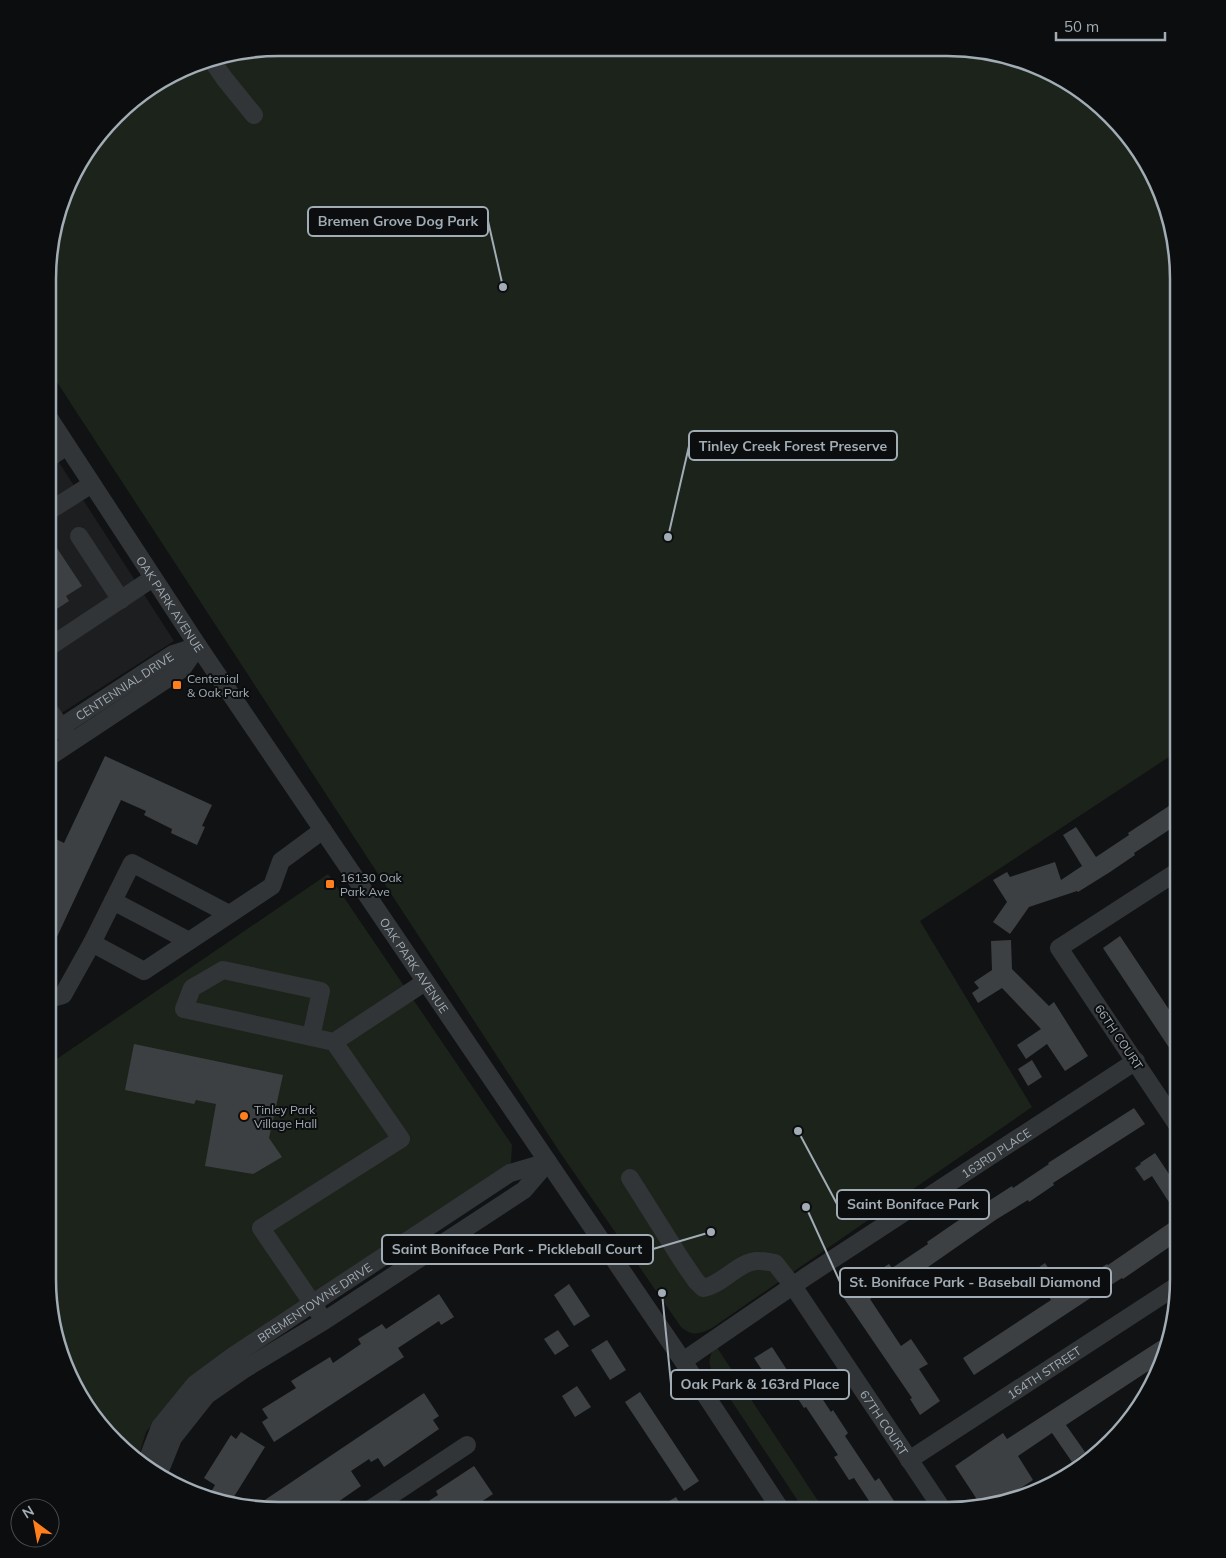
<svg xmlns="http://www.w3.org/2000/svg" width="1226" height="1558" viewBox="0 0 1226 1558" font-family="Mulish,sans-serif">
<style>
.built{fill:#1d1e20}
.green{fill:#1c231b}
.building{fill:#3d4043}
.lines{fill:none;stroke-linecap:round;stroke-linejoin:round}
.minor{stroke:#323538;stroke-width:18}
.poi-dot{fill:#ff7f1d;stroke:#0c0d0e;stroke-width:2}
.labels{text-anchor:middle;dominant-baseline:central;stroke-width:4;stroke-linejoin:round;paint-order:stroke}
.street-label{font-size:12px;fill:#a1acb5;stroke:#0c0d0e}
.poi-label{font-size:12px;fill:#a1acb5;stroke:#0c0d0e;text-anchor:start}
.rim{fill:none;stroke:#a1acb5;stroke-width:2.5}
.leader{fill:none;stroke:#a1acb5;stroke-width:2}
.callout-dot{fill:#a1acb5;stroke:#0c0d0e;stroke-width:2}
.callout{fill:#0c0d0e;stroke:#a1acb5;stroke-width:2}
.callout-label{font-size:14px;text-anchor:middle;font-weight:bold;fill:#a1acb5}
</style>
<rect width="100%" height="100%" fill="#111213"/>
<!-- built -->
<path class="built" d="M49,447L174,641L49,721Z"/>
<!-- green -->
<g class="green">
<path d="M279,48L978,50L1076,87L1148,163L1171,219L1178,279V751L920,921L1032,1107L712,1328C699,1334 693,1337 681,1327L561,1154L49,370L50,248L78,163L127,105L204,60Z"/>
<path d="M328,874L512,1145L511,1163L193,1375L146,1432L138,1458L78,1395L55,1339L48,1279V1065Z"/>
<path d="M716,1346L824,1510H804L713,1373C707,1362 709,1356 716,1346Z"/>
</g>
<!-- building -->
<g class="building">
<path d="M49,536L82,586L66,596L69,601L49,614Z"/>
<path d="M105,756L212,805L202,826L205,827L197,845L171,833L172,829L144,815L146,811L121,800L48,956V868L54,855L48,852V849L54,838L64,843Z"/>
<path d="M1178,800V824L1134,853L1135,855L1110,872L1078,892L1077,891L1029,907L1010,934L993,922L1007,902L993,880L1007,872L1010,877L1055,862L1061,880L1082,866L1063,835L1076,827L1096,857L1129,835L1128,833Z"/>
<path d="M1120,936L1178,1023V1061L1103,948Z"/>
<path d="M1011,940L1012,969L1049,1006L1054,1002L1088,1056L1065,1071L1047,1044L1026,1059L1017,1045L1041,1029L1002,988L978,1003L972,993L979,988L974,982L992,970L991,941Z"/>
<path d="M134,1044L283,1075L269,1138L282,1157L253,1174L205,1166L216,1104L196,1100L194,1104L125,1090Z"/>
<path d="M1032,1060L1042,1077L1028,1086L1018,1069Z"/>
<path d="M1134,1108L1145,1124L1053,1183L1054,1185L1029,1202L1028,1200L997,1219L908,1281L905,1276L870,1299L901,1346L911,1339L928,1364L919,1369L940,1401L920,1415L910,1399L912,1398L841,1294L889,1264L892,1268L928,1244L927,1242L956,1222L1012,1186L1013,1188L1049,1164L1048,1163Z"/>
<path d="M1155,1153L1169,1174L1171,1173L1178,1184V1216L1152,1176L1144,1181L1135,1168L1141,1164L1140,1163Z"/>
<path d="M1178,1217V1241L1123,1279L1122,1278L1092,1297L974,1375L963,1358L1051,1300L1032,1272L1045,1263L1064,1292L1107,1264L1108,1265Z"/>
<path d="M569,1284L590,1316L574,1326L554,1295Z"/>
<path d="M439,1294L454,1317L441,1325L439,1321L398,1348L404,1357L274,1442L262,1422L268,1418L262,1409L296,1388L291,1381L330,1357L333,1363L361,1344L358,1339L382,1324L386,1329Z"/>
<path d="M558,1330L569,1346L555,1355L544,1339Z"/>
<path d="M1165,1337L1156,1366L1066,1425L1085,1452L1072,1462L1052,1433L1018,1456L1033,1480L1009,1496L980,1504L955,1466L1003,1433L1007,1439Z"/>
<path d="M607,1340L626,1370L610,1380L591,1350Z"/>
<path d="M772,1347L787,1370L770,1382L754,1358Z"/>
<path d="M806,1374L831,1412L833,1410L848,1433L845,1436L875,1481L879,1478L900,1510H875L854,1478L849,1480L834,1457L838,1455L806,1407L804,1408L789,1385Z"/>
<path d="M577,1386L591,1407L575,1417L562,1396Z"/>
<path d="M640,1392L699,1481L684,1491L625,1402Z"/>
<path d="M424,1393L439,1416L433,1420L439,1429L384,1467L378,1458L371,1462L369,1459L351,1471L361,1486L335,1504L325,1510H264L253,1508Z"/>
<path d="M241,1432L265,1447L230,1503L211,1492L215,1485L204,1478L231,1435L236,1439Z"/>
<path d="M474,1466L493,1494L469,1510H415L438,1495L436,1491Z"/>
<path d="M676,1497L684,1510H654Z"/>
</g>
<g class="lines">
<!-- minor -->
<g class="minor">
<path d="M211,59L224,78L254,115"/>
<path id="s1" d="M49,418L198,646L683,1361L781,1510"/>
<path d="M49,458L67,446"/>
<path d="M49,511L92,484"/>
<path d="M79,536L121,600"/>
<path d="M49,647L153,578"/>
<path d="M49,710L68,737"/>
<path id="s2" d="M49,735L173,654L198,646"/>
<path d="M49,757L182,669L198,646"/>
<path d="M113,901L189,941"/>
<path d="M92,943L144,971L272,886L281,861L323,830"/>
<path d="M48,999L63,995L92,943L132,863L229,914"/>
<path d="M311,1037L321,991L223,970L192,988L184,1009L334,1042L425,982"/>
<path d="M1178,1126L1059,948L1178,871"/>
<path id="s3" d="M630,1178L681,1259L696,1281L703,1288C723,1285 739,1260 759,1261C764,1261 770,1262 775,1263L793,1286L943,1510"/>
<path d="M319,1313L261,1228L401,1139L334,1042"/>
<path id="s4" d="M683,1361L807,1276L1136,1061"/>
<path id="s5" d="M909,1460L1178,1285"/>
<path id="s6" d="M145,1466L160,1427L195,1384L233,1356L510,1173L548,1162"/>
<path d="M158,1475L173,1438L207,1395L243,1370L324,1321L524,1190L548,1162"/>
<path d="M369,1510L467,1445"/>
</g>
</g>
<!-- markers -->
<g class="poi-dot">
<rect x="172" y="680" width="10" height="10" rx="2.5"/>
<rect x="325" y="879" width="10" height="10" rx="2.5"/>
<circle cx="244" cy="1116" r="5"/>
</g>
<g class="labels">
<!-- street labels -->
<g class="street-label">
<text stroke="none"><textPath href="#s1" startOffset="222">OAK PARK AVENUE</textPath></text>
<text stroke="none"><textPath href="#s2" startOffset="90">CENTENNIAL DRIVE</textPath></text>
<text stroke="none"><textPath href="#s1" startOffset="658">OAK PARK AVENUE</textPath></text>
<text transform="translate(1119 1037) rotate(56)">66TH COURT</text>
<text stroke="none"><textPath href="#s4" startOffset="376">163RD PLACE</textPath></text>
<text stroke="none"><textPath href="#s6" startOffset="242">BREMENTOWNE DRIVE</textPath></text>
<text stroke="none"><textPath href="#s5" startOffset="161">164TH STREET</textPath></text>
<text stroke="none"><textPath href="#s3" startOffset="405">67TH COURT</textPath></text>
</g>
<!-- poi labels -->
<g class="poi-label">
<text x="187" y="678">Centenial<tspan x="187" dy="14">&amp; Oak Park</tspan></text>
<text x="340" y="877">16130 Oak<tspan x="340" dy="14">Park Ave</tspan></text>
<text x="254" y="1109">Tinley Park<tspan x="254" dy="14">Village Hall</tspan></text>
</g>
</g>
<!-- crop -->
<path d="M0 0H1226V1558H0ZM279 56H947A223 223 0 0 1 1170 279V1279A223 223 0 0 1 947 1502H279A223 223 0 0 1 56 1279V279A223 223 0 0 1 279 56Z" fill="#0c0d0e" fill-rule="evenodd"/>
<path class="rim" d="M279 56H947A223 223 0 0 1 1170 279V1279A223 223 0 0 1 947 1502H279A223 223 0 0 1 56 1279V279A223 223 0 0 1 279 56Z"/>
<!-- callouts -->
<path class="leader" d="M503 287L488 221M668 537L689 446M798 1131L837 1204M711 1232L653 1249M806 1207L840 1282M662 1293L671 1384"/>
<g class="callout-dot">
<circle cx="503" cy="287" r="5"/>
<circle cx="668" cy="537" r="5"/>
<circle cx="798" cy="1131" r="5"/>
<circle cx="711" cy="1232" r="5"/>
<circle cx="806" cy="1207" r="5"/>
<circle cx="662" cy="1293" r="5"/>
</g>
<g class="callout">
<rect x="308" y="207" width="180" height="29" rx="5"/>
<rect x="689" y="431" width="208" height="29" rx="5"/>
<rect x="837" y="1190" width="152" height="29" rx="5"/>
<rect x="382" y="1235" width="271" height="29" rx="5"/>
<rect x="840" y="1268" width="271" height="29" rx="5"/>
<rect x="671" y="1370" width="178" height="29" rx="5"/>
</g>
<g class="callout-label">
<text x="398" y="226">Bremen Grove Dog Park</text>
<text x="793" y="451">Tinley Creek Forest Preserve</text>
<text x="913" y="1209">Saint Boniface Park</text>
<text x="517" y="1254">Saint Boniface Park - Pickleball Court</text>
<text x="975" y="1287">St. Boniface Park - Baseball Diamond</text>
<text x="760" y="1389">Oak Park &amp; 163rd Place</text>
</g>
<!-- north arrow -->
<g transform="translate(35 1523) rotate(328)"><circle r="24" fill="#0c0d0e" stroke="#484d51"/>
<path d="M0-4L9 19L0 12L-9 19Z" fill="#ff7f1d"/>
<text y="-8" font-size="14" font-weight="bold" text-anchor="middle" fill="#a1acb5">N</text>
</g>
<!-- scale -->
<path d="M1056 32v8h109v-8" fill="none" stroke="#a1acb5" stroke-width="2.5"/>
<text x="1064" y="32" font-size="15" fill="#a1acb5" stroke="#0c0d0e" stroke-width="4" paint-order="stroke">50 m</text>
</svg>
